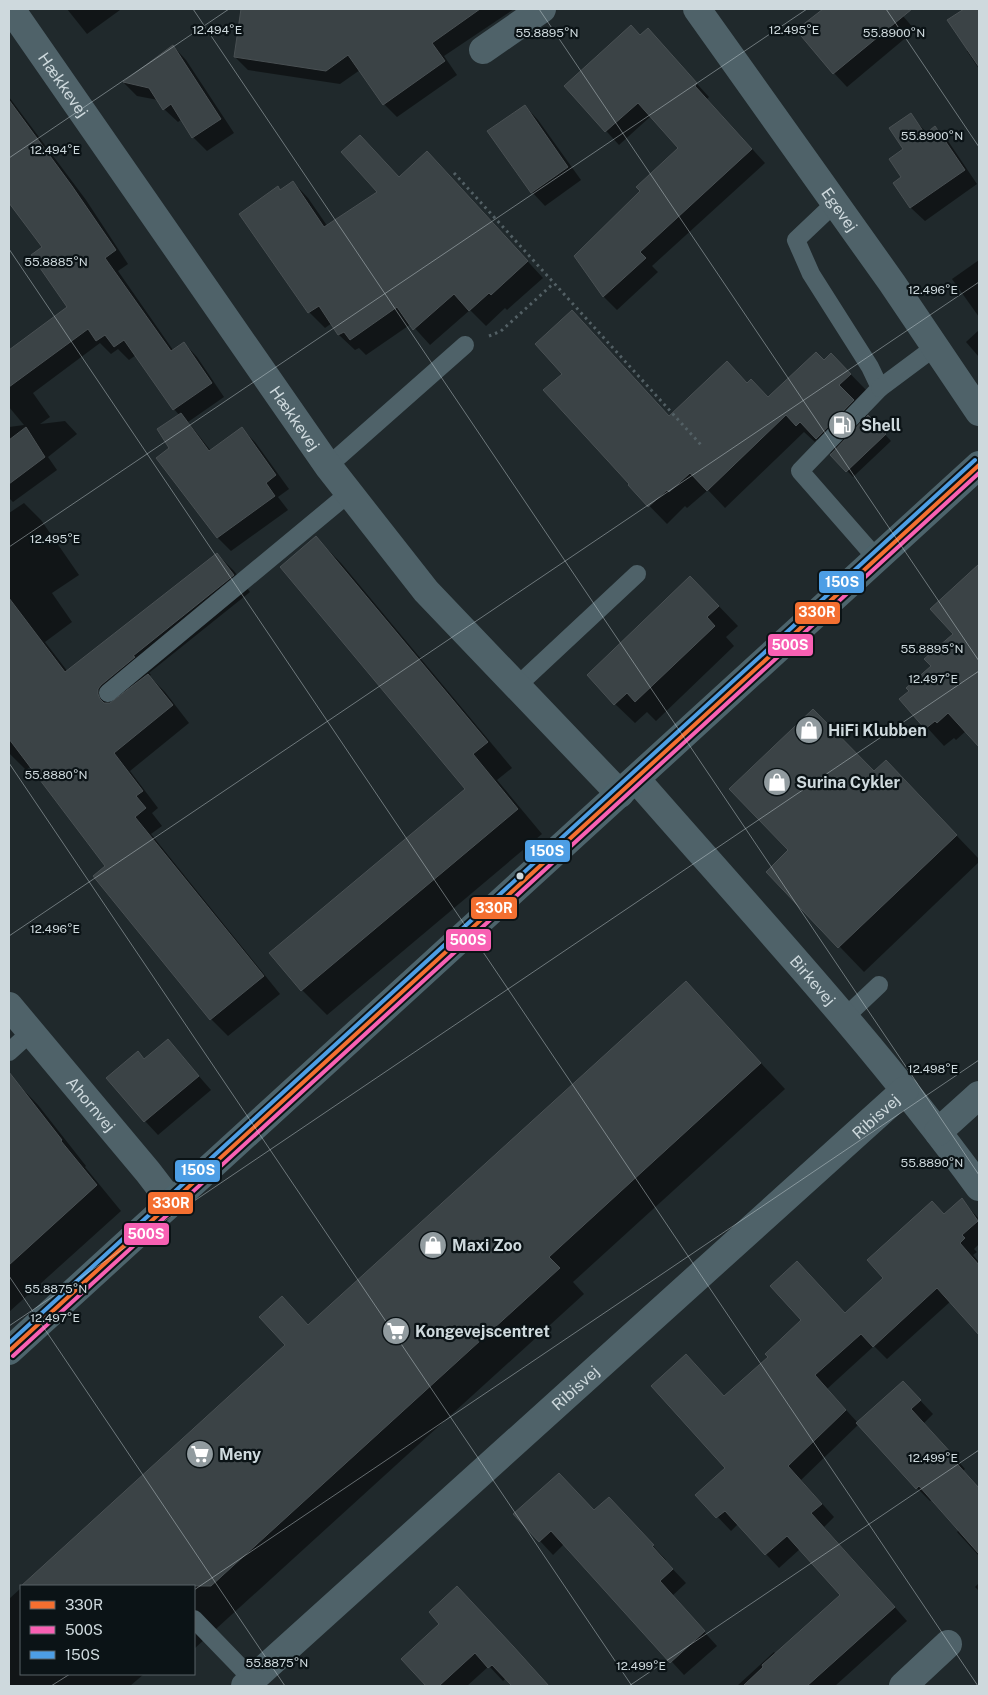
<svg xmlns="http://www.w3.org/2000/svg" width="988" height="1695" viewBox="0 0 988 1695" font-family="'Public Sans',sans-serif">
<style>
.shadow{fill:#0007}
.building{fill:#3b4346;stroke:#495053}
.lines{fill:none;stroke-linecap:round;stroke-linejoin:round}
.path{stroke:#536065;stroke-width:3;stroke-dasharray:2.5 4;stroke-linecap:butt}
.lane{stroke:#4f6269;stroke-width:18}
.street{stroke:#4f6269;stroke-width:28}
.secondary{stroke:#4d646c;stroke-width:28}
.bus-1-casing{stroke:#0b1316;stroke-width:8}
.bus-2-casing{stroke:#0b1316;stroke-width:8}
.bus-3-casing{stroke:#0b1316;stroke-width:8}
.bus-1{stroke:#f46f30;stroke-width:4}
.bus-2{stroke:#f860b3;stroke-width:4}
.bus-3{stroke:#4d9ee5;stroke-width:4}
.ticks{fill:none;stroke:#ced9dd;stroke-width:1;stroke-opacity:0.45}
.bus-dot{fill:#ced9dd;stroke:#0b1316;stroke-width:2}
.labels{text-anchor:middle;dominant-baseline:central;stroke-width:4.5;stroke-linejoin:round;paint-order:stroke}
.street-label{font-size:16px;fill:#ced9dd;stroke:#0b1316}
.poi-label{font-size:16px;font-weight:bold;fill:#ced9dd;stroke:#0b1316;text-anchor:start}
.ticks-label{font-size:12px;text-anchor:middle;fill:#ced9dd;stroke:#0b1316;stroke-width:4.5;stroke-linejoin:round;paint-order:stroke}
.line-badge{stroke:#0b1316;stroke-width:2}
.badge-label{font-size:14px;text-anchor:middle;font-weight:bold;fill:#fff}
</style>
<rect width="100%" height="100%" fill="#20292c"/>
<!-- shadow -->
<g class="shadow">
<path d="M67,9H120V10L87,34Z"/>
<path d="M260,9H325L323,22L341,9H348L352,13L358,9H514L444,56L457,75L397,117L384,104L360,70L340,84L248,70L235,57Z"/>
<path d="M824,9H897L915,30L847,87L834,73L798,31Z"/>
<path d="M963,9H979V69L967,51L969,49Z"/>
<path d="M648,30L709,97L707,99L765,163L652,266L658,272L617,310L604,297L576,256L641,191L680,148L651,116L619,145L565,86L641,36Z"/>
<path d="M173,46L186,60L234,133L207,151L193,137L182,119L178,122L164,109L158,100L137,96L124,83Z"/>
<path d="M9,97L86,200L128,264L118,271L173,350L184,343L197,357L224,397L188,422L211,451L242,429L255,442L289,489L278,497L288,510L231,551L218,538L157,459L171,448L180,416L174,409L136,355L129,360L118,349L111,354L100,343L33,393L50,417L40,424L65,421L77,434L48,457L57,470L13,502L9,498V427L24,425L9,407V352L69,307L43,247L9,200Z"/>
<path d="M525,106L538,120L581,180L545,206L532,192Z"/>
<path d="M910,115L927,133L935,128L948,141L977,184L925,221L911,208L895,183L903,177L905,149Z"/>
<path d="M427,152L543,278L507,310L505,308L486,326L470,310L430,345L411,324L366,355L359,348L355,350L339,335L332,323L325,328L309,312L277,187L281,191L293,182L308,198L328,227L399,178Z"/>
<path d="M979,260V317L952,279Z"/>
<path d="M979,330V357L966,342Z"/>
<path d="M831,354L868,392L856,403L891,441L853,477L817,439L815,442L804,432L725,508L708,490L687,508L685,506L667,524L630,486L669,417L727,363L748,384L768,398L824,361Z"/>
<path d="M24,503L41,520L79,575L52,593L72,622L45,642L68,672L217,554L234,571L250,592L149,673L151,675L149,676L165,692L189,723L130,771L158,808L152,813L162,826L151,834L280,994L228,1036L211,1019L95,876L107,866L31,766L26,770L9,753V513Z"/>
<path d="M316,538L341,563L512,768L497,780L542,834L327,1015L302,990L467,789Z"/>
<path d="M979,565V746L966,731L956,740L954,738L944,746L901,699L933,666L955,634L932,609Z"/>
<path d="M710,597L738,626L726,637L734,646L656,721L647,712L635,723L615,704Z"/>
<path d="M874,773L910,787L979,859V862L864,972L768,872Z"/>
<path d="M686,982L785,1089L573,1282L584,1294L194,1649V1586H23L287,1346L282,1298L309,1326Z"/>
<path d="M168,1041L211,1090L158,1135L145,1121L138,1052L145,1060Z"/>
<path d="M14,1080L38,1105L86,1166L85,1167L121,1211L9,1312V1085Z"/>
<path d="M962,1200L979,1219V1244L974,1249L977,1252L973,1255L979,1262V1333L951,1301L887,1359L874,1346L827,1389L858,1423L916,1396L933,1414L924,1423L965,1469L963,1471L979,1489V1556L957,1532L959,1530L932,1500L930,1501L917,1488L859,1424L801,1480L834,1517L824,1527L907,1621L835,1686H737L774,1652L776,1654L842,1595L800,1549L779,1568L738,1524L731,1531L697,1495L727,1468L725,1398L846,1315L885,1278L945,1215Z"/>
<path d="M594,1512H622L666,1560L665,1561L686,1583L672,1596L717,1646L684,1675L564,1544L553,1555L515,1514Z"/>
<path d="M979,1583V1591L975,1587Z"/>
<path d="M21,1588V1674H144L130,1686H9V1599Z"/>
<path d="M470,1602L548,1686H513L506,1678L503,1681L489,1666L467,1686H428L403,1659Z"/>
</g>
<!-- building -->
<g class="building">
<path d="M241,9H480L432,43L445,61L383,105L348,55L326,71L234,57Z"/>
<path d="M823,9H912L833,74L796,30Z"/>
<path d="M964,9H979V67L947,20Z"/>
<path d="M631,25L640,35L648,28L697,83L695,86L752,149L640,252L646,258L603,297L574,256L640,191L636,187L678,148L638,103L605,132L564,86Z"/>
<path d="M173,45L221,119L192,138L171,104L163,110L149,88L123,82Z"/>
<path d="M9,100L72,186L116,250L105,258L171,351L184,342L212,383L173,410L124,340L114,347L105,335L96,341L88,329L9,387V350L67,307L31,255L42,247L9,203Z"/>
<path d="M525,105L568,167L531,193L487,131Z"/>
<path d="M911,113L925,134L935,126L965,170L910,208L893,183L901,177L889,159L903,149L889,128Z"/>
<path d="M360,135L399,177L427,151L528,261L491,295L489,293L469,311L454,294L413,330L397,307L350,340L344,332L338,335L319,306L308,313L239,214L278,186L280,190L293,181L324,227L377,192L341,152Z"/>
<path d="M572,310L669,416L727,361L747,383L751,379L768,397L816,352L824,360L831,353L851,374L839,385L854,400L816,439L800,422L796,426L786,415L707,491L690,473L669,492L667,490L648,507L628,485L629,484L543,390L562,374L535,344Z"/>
<path d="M181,413L209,451L242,427L276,475L266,483L275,496L217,538L156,458L169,448L157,429Z"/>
<path d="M868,415L886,434L846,472L830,455Z"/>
<path d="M26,427L45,457L9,484V440Z"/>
<path d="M316,536L488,742L473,754L518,809L301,991L269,953L465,789L280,567Z"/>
<path d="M217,553L234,575L133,656L135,657L101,685L98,689V694L100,699L104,703H110L148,674L173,705L114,753L143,791L136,796L146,808L135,817L264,976L210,1020L93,876L105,866L9,739V598L65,672Z"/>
<path d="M979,564V747L948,713L937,723L935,721L925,729L899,699L909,691L906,688L931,666L924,659L953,634L930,609Z"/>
<path d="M690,576L719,606L707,617L715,626L635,702L627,693L614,705L587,675Z"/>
<path d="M813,709L874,771L886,760L957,835L838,948L766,872L788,850L729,789Z"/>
<path d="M686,981L761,1063L549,1257L560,1268L211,1586H21L285,1345L259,1317L282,1296L308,1325Z"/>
<path d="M168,1039L199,1076L144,1122L106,1078L138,1051L144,1059Z"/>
<path d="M9,1072L62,1140L61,1141L97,1185L9,1265Z"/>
<path d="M962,1198L978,1221L962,1235L965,1238L960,1243L979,1265V1335L937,1288L873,1347L861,1334L815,1375L846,1410L788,1466L822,1504L811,1513L895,1607L807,1686H743L763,1667L762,1665L840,1595L787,1536L765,1555L725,1511L716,1518L695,1495L725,1468L651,1386L686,1354L724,1396L768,1357L765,1354L801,1320L770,1286L797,1261L845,1313L883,1278L867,1260L932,1201L944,1214Z"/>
<path d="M903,1381L921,1400L911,1409L953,1455L951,1457L979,1488V1554L919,1486L916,1489L856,1423Z"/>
<path d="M559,1473L594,1510L609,1497L654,1545L652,1546L673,1569L660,1581L705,1631L670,1663L551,1531L539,1542L513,1514Z"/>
<path d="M457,1586L513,1646L549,1686H512L492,1665L488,1668L475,1653L439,1686H426L401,1659L439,1624L429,1612Z"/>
</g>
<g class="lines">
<!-- path -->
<g class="path">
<path d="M454,173L702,446"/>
<path d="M489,336L501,331L554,283"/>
</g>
<!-- lane -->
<g class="lane">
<path d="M835,203L796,240L811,274L870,367L880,388L800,471L877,559"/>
<path d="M880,388L935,347"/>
<path d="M328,466L465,345"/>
<path d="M517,686L637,574"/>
<path d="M108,693L348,494"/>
<path d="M844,1018L879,985"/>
<path d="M9,1052L30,1033"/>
<path d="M194,1619L253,1680"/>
</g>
<!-- street -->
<g class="street">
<path id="s1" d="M11,9L328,466L426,591L620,794"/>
<path id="s2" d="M697,9L892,283L979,412"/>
<path d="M483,50L542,9"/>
<path id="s3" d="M636,779C753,913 875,1044 979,1187"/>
<path id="s4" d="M9,1006L148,1172L171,1202"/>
<path d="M938,1132L979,1095"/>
<path id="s5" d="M245,1686L905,1090"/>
<path d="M903,1686L948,1644"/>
</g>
<!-- secondary -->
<path class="secondary" d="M9,1351L979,465"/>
<!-- bus-1 casing -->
<g class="bus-1-casing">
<path id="bus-1" d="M9,1351L979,465"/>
</g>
<!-- bus-2 casing -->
<g class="bus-2-casing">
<path id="bus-2" d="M13,1356L979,473"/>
</g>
<!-- bus-3 casing -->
<g class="bus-3-casing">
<path id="bus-3" d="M9,1343L975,460"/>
</g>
<!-- bus-1 -->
<use href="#bus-1" class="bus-1"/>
<!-- bus-2 -->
<use href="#bus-2" class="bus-2"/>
<!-- bus-3 -->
<use href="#bus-3" class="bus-3"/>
</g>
<!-- ticks -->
<path class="ticks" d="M193,9L979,1175M539,9L979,661M886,9L979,147M9,158L229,9M9,249L978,1686M9,547L807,9M9,763L632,1686M9,936L979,282M9,1276L285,1686M9,1326L979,671M194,1590L979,1060M51,1686L70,1674M629,1686L979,1450"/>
<!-- icons -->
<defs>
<g id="fuel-disc" transform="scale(1.4375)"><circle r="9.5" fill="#919b9f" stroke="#0b1316"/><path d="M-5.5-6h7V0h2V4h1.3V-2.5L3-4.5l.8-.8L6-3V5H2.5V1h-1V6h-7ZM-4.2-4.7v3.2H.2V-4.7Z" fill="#fff"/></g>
<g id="shop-disc" transform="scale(1.4375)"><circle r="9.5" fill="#919b9f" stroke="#0b1316"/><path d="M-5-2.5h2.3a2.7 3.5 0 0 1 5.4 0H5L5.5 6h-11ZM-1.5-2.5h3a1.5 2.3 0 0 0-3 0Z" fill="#fff"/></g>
<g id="supermarket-disc" transform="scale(1.4375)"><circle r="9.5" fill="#919b9f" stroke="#0b1316"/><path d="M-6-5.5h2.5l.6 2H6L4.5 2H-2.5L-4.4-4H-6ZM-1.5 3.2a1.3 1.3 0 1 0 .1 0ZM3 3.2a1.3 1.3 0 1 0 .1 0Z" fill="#fff"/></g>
</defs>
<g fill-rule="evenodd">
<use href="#fuel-disc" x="842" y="425"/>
<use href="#shop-disc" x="809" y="730"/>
<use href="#shop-disc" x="777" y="782"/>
<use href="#shop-disc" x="433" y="1245"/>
<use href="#supermarket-disc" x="396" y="1331"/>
<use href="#supermarket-disc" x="200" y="1454"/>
</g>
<!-- markers -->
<circle class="bus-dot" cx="520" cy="876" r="4.5"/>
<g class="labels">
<!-- street labels -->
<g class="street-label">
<text stroke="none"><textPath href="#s1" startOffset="92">Hækkevej</textPath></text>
<text stroke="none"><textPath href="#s2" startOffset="246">Egevej</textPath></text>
<text stroke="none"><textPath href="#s1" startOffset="498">Hækkevej</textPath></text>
<text stroke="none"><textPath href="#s3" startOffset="268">Birkevej</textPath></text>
<text stroke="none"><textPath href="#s4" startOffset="128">Ahornvej</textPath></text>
<text stroke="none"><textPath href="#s5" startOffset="850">Ribisvej</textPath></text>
<text stroke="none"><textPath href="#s5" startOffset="445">Ribisvej</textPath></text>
</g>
<!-- poi labels -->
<g class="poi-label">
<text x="861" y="425">Shell</text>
<text x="828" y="730">HiFi Klubben</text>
<text x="796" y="782">Surina Cykler</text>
<text x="452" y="1245">Maxi Zoo</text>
<text x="415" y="1331">Kongevejscentret</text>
<text x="219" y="1454">Meny</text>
</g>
</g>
<g class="ticks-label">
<text x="217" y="34">12.494°E</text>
<text x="794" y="34">12.495°E</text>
<text x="547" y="37">55.8895°N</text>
<text x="894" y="37">55.8900°N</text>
<text x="932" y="140">55.8900°N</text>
<text x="55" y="154">12.494°E</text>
<text x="56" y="266">55.8885°N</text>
<text x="933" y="294">12.496°E</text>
<text x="55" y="543">12.495°E</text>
<text x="932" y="653">55.8895°N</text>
<text x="933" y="683">12.497°E</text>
<text x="56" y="779">55.8880°N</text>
<text x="55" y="933">12.496°E</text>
<text x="933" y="1073">12.498°E</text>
<text x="932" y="1167">55.8890°N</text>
<text x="56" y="1293">55.8875°N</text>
<text x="55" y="1322">12.497°E</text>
<text x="933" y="1462">12.499°E</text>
<text x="277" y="1667">55.8875°N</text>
<text x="641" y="1670">12.499°E</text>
</g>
<g class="line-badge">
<rect x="818" y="570" width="47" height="24" rx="5" fill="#4d9ee5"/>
<rect x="794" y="601" width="47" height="24" rx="5" fill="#f46f30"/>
<rect x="767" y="633" width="47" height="24" rx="5" fill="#f860b3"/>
<rect x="524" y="839" width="47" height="24" rx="5" fill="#4d9ee5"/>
<rect x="470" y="896" width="48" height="24" rx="5" fill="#f46f30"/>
<rect x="445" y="928" width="47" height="24" rx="5" fill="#f860b3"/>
<rect x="174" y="1159" width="47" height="24" rx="5" fill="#4d9ee5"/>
<rect x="147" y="1191" width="47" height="24" rx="5" fill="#f46f30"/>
<rect x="123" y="1222" width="47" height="24" rx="5" fill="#f860b3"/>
</g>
<g class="badge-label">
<text x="842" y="587">150S</text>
<text x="817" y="617">330R</text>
<text x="790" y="650">500S</text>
<text x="547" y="856">150S</text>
<text x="494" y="913">330R</text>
<text x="468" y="945">500S</text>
<text x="198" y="1175">150S</text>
<text x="171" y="1208">330R</text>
<text x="146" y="1239">500S</text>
</g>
<!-- border -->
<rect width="988" height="1695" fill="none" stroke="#ced9dd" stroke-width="20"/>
<!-- legend -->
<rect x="20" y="1585" width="175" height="90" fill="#0b1316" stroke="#596266"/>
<rect x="30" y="1601" width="25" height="8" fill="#f46f30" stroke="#596266"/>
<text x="65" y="1610" font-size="15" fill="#ced9dd">330R</text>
<rect x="30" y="1626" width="25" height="8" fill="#f860b3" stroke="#596266"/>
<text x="65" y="1635" font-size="15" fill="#ced9dd">500S</text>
<rect x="30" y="1651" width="25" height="8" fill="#4d9ee5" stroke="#596266"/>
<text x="65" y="1660" font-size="15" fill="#ced9dd">150S</text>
</svg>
